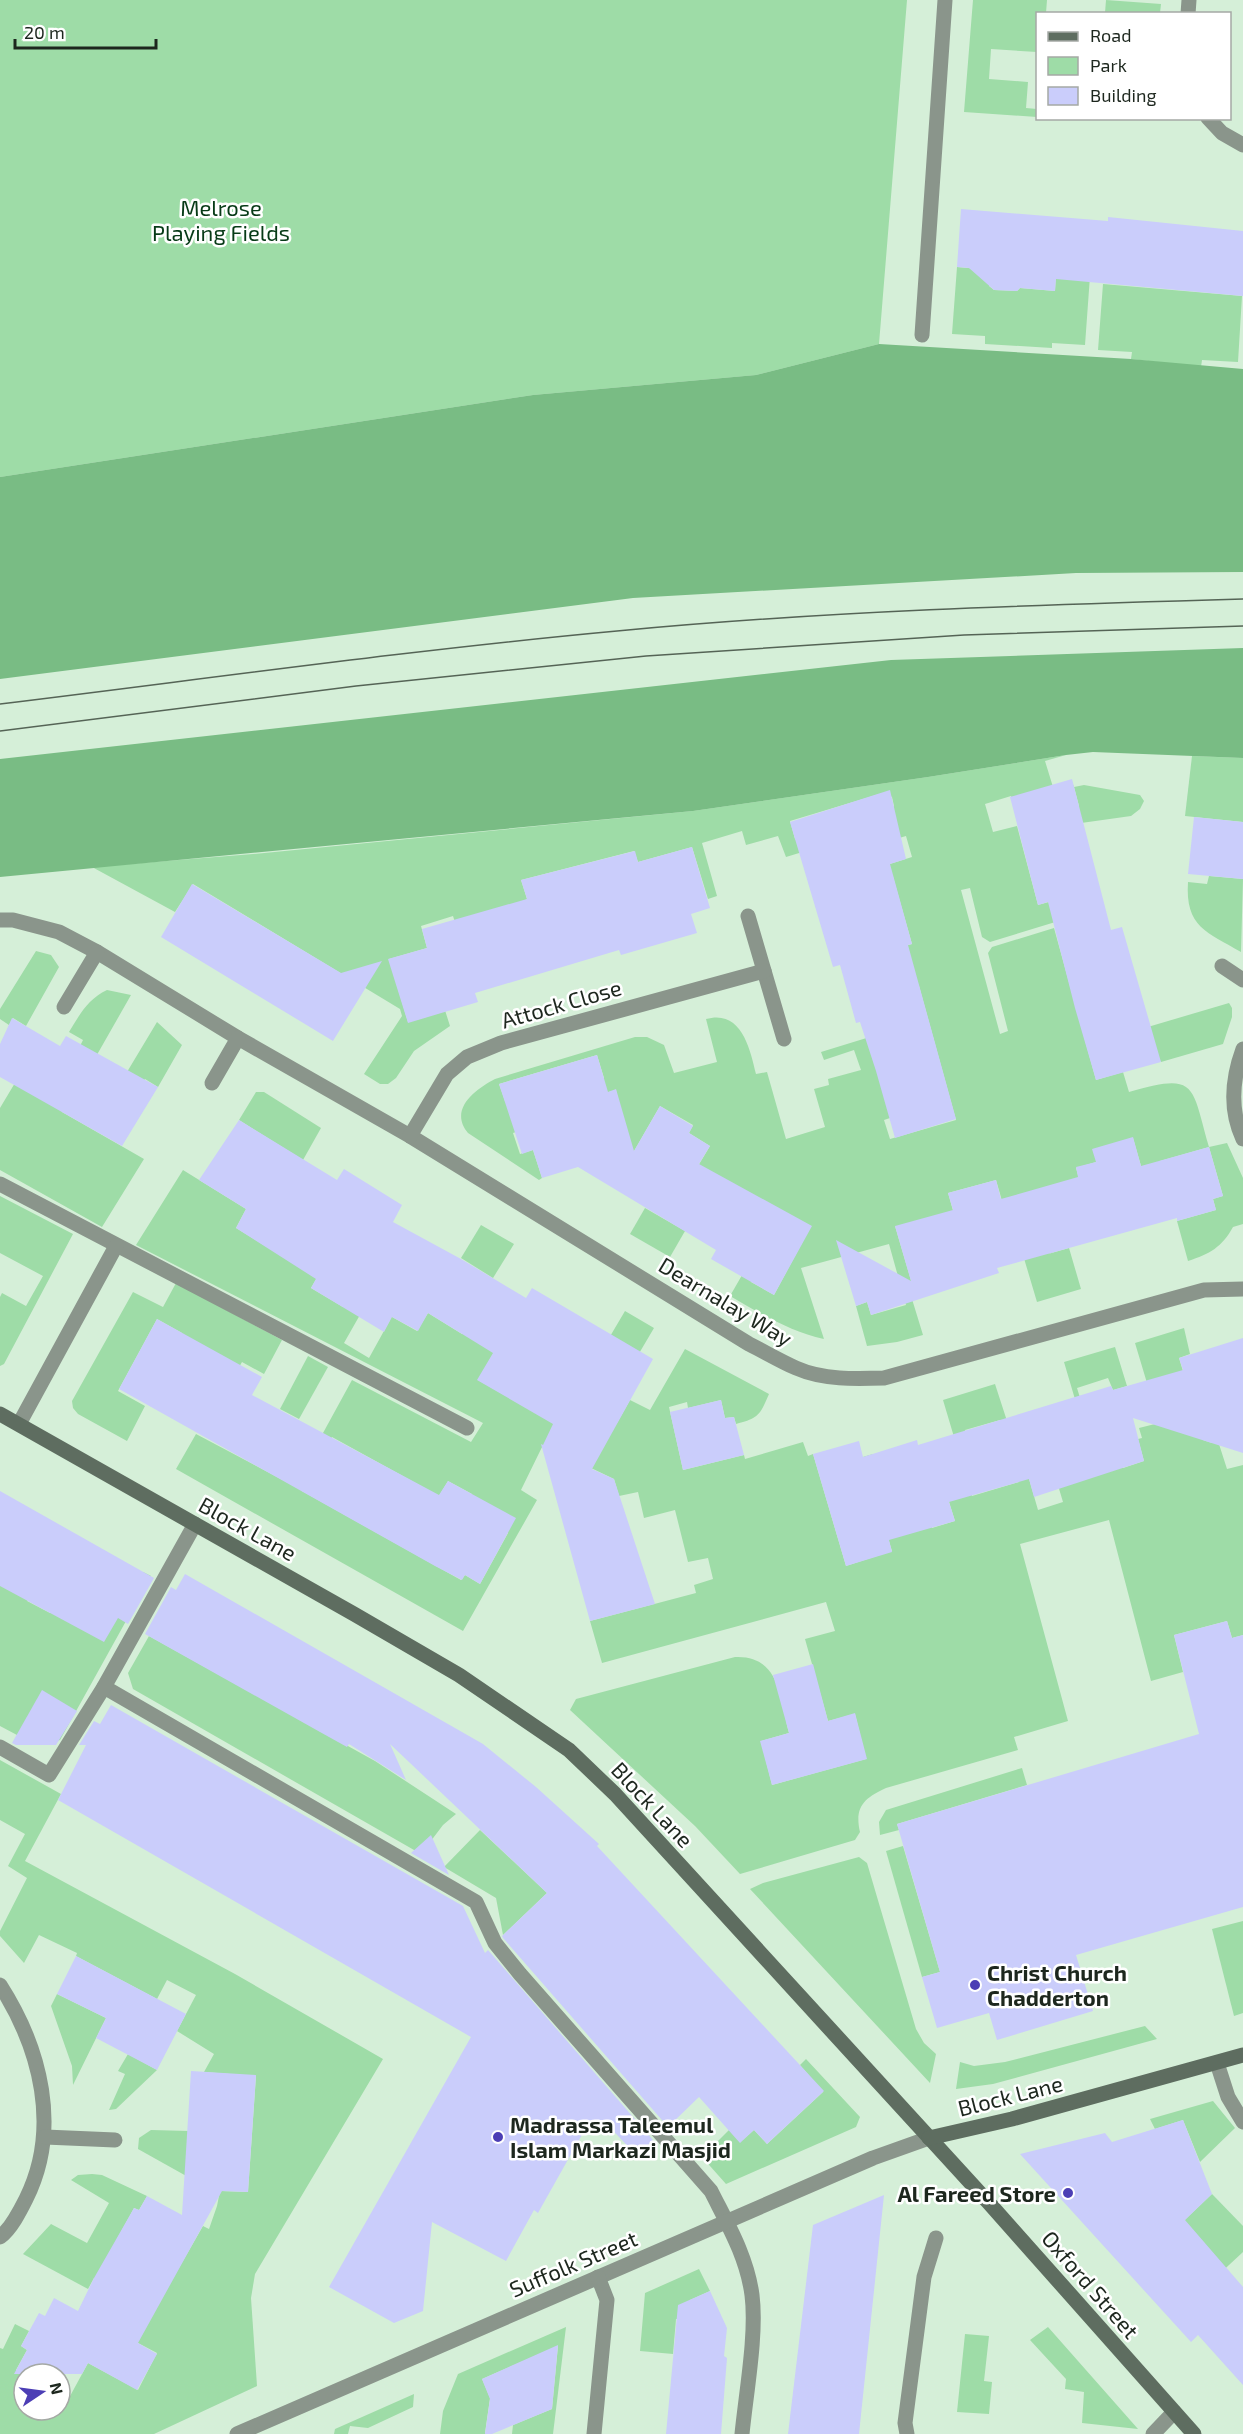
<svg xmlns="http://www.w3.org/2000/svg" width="1243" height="2434" viewBox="0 0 1243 2434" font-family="'Exo 2',sans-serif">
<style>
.green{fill:#9edca7;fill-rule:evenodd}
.forest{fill:#79bc84}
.building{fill:#cacdfb}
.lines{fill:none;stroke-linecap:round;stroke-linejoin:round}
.service{stroke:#8a958b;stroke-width:15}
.minor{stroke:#8a958b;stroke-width:15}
.secondary{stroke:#5e6d60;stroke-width:15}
.tram{stroke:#556456;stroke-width:1.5}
.poi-dot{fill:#4c3eb5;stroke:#fff;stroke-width:2}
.labels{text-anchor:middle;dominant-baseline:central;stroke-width:5;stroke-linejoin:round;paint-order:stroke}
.park-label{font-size:22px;fill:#073b17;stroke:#fff}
.street-label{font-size:22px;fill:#1d271e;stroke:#fff}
.poi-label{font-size:22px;font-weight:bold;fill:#1d271e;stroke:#fff;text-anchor:start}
</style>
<rect width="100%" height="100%" fill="#d5efd8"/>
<!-- green -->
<g class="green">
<path d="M0,0H907L879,344L756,375L533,395L0,477Z"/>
<path d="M973,0H1047L1046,13L1038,14L1037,52L991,49L989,79L1028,82L1026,108L1037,109V117L964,112Z"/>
<path d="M1106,0L1161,4L1160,13H1105Z"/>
<path d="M957,267L990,270L989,286L994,290L1017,291L1020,288L1055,291L1056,273L1090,276L1085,345L1052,343V348L985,344V336L952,334Z"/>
<path d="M1103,284L1242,296L1238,362L1202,360L1201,367L1131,359L1132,352L1098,350Z"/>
<path d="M1066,755L1045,761L1053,787L1072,782L1074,787L1084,785L1140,795L1144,801L1140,809L1131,816L1074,824L1079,806L1074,787L1014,804L1011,796L985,804L993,832L1017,826L1038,905L1070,896L1075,916L990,942L982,937L970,888L961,890L1000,1034L1008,1031L988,953L992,947L1054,928L1096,1080L1123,1072L1129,1092C1198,1072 1191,1085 1209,1147L1227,1143L1243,1178V1224L1233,1227C1222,1247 1210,1254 1188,1261L1177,1221L1216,1210L1213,1199L1223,1196L1209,1147L1160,1161L1151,1201L1133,1138L1096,1162L1076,1168L1095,1235L1048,1254L1069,1248L1081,1289L1037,1302L1023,1255L1018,1256L996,1180L948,1193L970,1270L895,1226L912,1284L908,1286L923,1335L897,1342L867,1346L856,1306L867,1302L871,1315L906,1305L889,1244L801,1268L824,1339C789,1331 761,1314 730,1296L749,1263L751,1282L774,1295L811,1226L698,1166L710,1146L689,1133L693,1125L660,1106L630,1158L616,1090L582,1099L578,1087L604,1078L597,1055L499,1084L505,1101L527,1128L513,1133L520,1154L533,1150L542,1178L539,1180L468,1133C448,1109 476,1089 495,1079L635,1037H647L664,1045L674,1073L717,1062L706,1019C741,1009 750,1048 756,1074L767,1072L786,1139L825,1127L814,1089L829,1085L828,1079L861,1070L854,1050L824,1060L821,1052L873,1036L893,1117L884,1120L890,1139L956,1120L919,986L853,962L912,944L893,877L820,886L912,857L906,836L882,843L889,814L894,806L892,797L883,793L790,821L795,839L809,850L786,857L778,836L746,845L742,831L702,843L717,896L708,899L692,847L638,862L634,851L521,880L527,899L461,941L453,916L421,926L427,948L389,959L408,1022L426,1017L443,1004L450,1026L414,1051L396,1078L388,1084H380L364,1074L402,1016L400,1009L193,884L175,912L92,867L253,854L693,811L928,777Z"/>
<path d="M1192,756L1243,758V822L1185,816Z"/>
<path d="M1209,876L1243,879L1241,952C1207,932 1185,927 1188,882L1207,884Z"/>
<path d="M36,951L51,955L59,967L26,1026L13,1018L9,1025L0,1019V1009Z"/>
<path d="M107,990L131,995L94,1060L78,1050L83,1040L69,1032C80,1014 88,999 107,990Z"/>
<path d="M1229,1003L1232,1008V1017L1223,1044L1161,1062L1141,1029Z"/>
<path d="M157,1022L182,1045L158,1087L145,1079L140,1086L124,1077Z"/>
<path d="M40,1041L62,1112L144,1159L102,1227L0,1170V1108Z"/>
<path d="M256,1092H264L321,1128L303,1160L239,1120Z"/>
<path d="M183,1170L246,1209L236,1228L272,1250L299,1205L317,1215L305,1238L331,1253L311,1288L343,1307L375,1252L404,1269L391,1292L395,1295L385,1313L417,1331L428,1313L462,1334L479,1305L511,1323L478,1380L506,1396L522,1371L553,1388L569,1361L589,1372L625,1311L654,1328L631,1367L604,1352L577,1401L617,1423L630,1400L650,1410L685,1349L769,1394C760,1415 759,1418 736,1424L734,1417L725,1418L721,1400L688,1408L687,1402L669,1407L683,1470L744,1455L745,1459L803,1442L808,1456L813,1454L846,1566L892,1551L863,1457L873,1454L893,1518L926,1508L932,1528L955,1521L940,1473L963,1466L972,1496L1019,1482L1000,1420L965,1430L969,1443L957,1447L943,1400L995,1384L1007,1421L1012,1420L1038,1510L1063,1502L1054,1472L1089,1461L1074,1408L1077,1406L1064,1362L1115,1347L1127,1386L1113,1390L1108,1378L1077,1388L1096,1450L1115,1444L1123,1468L1144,1461L1138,1439L1142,1438L1139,1428L1159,1423L1135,1343L1184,1328L1190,1354L1179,1358L1195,1411L1216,1405L1220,1420L1206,1424L1201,1431L1203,1440L1212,1443L1218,1441L1227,1469L1243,1465V1635L1232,1638L1227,1621L1174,1635L1183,1672L1151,1681L1109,1520L1020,1544L1068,1721L1014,1737L1018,1750L886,1788C865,1798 854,1806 860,1832L855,1840L740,1874L695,1826L570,1710L576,1699L735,1657C780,1655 780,1698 789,1733L761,1741L772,1785L866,1759L855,1714L828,1721L805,1639L835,1631L826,1602L602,1663L590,1621L696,1593L694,1585L713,1579L708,1558L688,1562L675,1510L644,1518L638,1492L619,1496L614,1479L543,1445L521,1490L537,1500L463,1631L176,1469L196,1434L294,1486L352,1380L471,1442L483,1423L136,1245ZM365,1306L390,1320L369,1358L344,1343ZM332,1437L439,1496L448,1481L472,1494L465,1509L508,1533L480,1584L465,1575L461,1580L302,1491Z"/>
<path d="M0,1196L73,1234L4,1364L0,1366V1297L2,1293L26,1306L43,1276L0,1253Z"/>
<path d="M645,1208L685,1231L670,1257L630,1234Z"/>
<path d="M481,1225L514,1244L493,1278L461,1258Z"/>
<path d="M176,1283L282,1340L264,1374L242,1362L231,1381L175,1347L182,1333L157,1319L118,1391L145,1406L127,1441L78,1414L73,1408L72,1401L133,1292L163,1307Z"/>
<path d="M308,1356L328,1367L299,1419L280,1409Z"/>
<path d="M143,1572L151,1576L60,1740L45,1745L17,1735L0,1726V1581H38L27,1601L50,1613Z"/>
<path d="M149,1636L375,1761L456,1814L443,1825L421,1854L133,1689L128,1673Z"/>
<path d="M0,1760L61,1794L25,1861L235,1974L383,2059L255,2274L251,2298L257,2386L154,2434H0V2348L3,2349L15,2324L29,2331L21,2346L27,2350L16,2370L24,2374V2410H60V2393L69,2398L88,2363L138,2390L157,2353L104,2325L164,2294L203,2226L209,2229L217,2206L220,2191L248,2192L256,2076L204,2072L214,2054L177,2031L196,1995L167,1980L157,1999L76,1956L77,1953L39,1935L24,1963L0,1936V1931L27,1878L8,1866L25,1834L0,1820Z"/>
<path d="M1022,1768L1027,1785L897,1824L899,1830L880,1835L879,1822L886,1810Z"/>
<path d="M480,1830L547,1893L503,1935L496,1898L444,1867Z"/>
<path d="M903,1846L940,1972L922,1977L886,1851Z"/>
<path d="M859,1857L867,1863L916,2029L924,2043L936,2054L930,2083L750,1889L763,1883Z"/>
<path d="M1243,1921V2013L1234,2016L1212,1929Z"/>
<path d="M57,1994L106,2018L73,2085L72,2066L51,2006Z"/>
<path d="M1145,2026L1157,2039L993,2084L956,2089L960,2062L974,2066L1005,2062Z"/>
<path d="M128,2054L157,2070L116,2109L109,2110L125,2074L118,2071Z"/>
<path d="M806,2059L860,2117L856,2127L726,2184L702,2157L729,2130L740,2142L754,2130L767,2144L823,2092L800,2065Z"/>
<path d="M1213,2101L1235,2128L1200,2162L1183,2120L1155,2129L1150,2119Z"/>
<path d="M151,2130L189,2131L197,2182L138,2149L139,2138Z"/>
<path d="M92,2174L102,2175L147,2196L139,2210L134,2208L117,2239L103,2283L94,2278L88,2289L23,2254L51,2224L87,2243L109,2203L71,2180L78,2175Z"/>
<path d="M1212,2194L1243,2226V2252L1215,2278L1172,2232Z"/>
<path d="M699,2269L710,2291L690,2300L697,2314L689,2319H676L673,2354L640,2351L645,2293Z"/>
<path d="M566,2327L553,2434H512L513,2425L552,2409L558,2346L482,2379L490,2398L485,2433L487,2434H440L443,2411L458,2374Z"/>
<path d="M1048,2327L1138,2429L1082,2423L1084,2392L1065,2389L1066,2379L1030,2340Z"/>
<path d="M965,2334L989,2336L984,2381L992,2382L989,2414L957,2412Z"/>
<path d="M414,2394L413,2407L368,2428L350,2426L348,2434H334L335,2429Z"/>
</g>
<!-- forest -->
<g class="forest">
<path d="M879,344L1131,359L1243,369V572L1076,573L633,598L0,679V477L533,395L756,375Z"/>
<path d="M1243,648V758L1093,752L1066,755L928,777L693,811L0,877V759L891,660Z"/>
</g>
<!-- building -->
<g class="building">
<path d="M961,209L1108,221V217L1243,231V296L1056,279L1055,291L1020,288L1017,291L994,290L969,268L957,267Z"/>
<path d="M1072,779L1111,930L1122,927L1161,1062L1096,1080L1075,1008L1048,902L1038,905L1010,797Z"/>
<path d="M890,790L906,859L890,864L912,944L908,945L956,1119L895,1138L876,1071L860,1022L856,1023L840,965L833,967L790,822Z"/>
<path d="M1194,817L1243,822V879L1188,874Z"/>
<path d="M692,847L710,908L691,914L697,933L621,955L619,950L475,993L478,1002L408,1023L388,959L427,948L422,929L527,899L521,880L635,851L638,862Z"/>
<path d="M192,884L341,973L382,961L333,1041L161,937Z"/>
<path d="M12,1018L60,1046L66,1036L158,1087L122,1146L0,1077V1044Z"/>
<path d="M597,1055L608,1092L616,1089L634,1151L660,1106L693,1126L689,1133L710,1146L699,1164L812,1226L774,1295L711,1259L716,1250L578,1167L542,1178L533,1150L522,1154L499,1084Z"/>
<path d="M239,1120L337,1180L344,1169L402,1205L393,1222L461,1259L526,1298L532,1288L653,1359L592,1469L614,1479L655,1604L590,1621L541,1444L543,1445L553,1424L477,1380L493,1353L428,1313L418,1331L392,1317L384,1332L311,1288L316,1279L236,1228L246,1209L199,1180Z"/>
<path d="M1133,1137L1141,1166L1209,1147L1223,1196L1213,1199L1216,1210L1177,1221V1218L997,1268L999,1273L871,1315L867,1302L856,1306L836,1240L911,1281L895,1226L953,1210L948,1193L996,1180L1001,1199L1078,1177L1076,1167L1096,1162L1092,1149Z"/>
<path d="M157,1319L262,1377L252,1395L439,1495L448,1481L516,1518L480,1584L465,1575L462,1580L435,1566L119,1389Z"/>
<path d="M1243,1338V1453L1133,1418L1144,1461L1034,1497L1029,1479L949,1502L955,1521L889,1540L892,1552L846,1566L813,1454L859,1441L863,1457L917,1440L918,1445L1111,1386L1113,1390L1183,1370L1179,1358Z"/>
<path d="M721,1400L725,1418L734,1417L744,1455L683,1470L670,1412Z"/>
<path d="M0,1491L154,1578L128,1624L118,1618L104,1642L0,1586Z"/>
<path d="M185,1574L483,1744L536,1787L599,1844L597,1846L824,2091L767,2144L754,2130L740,2143L699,2097L668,2127L503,1938L502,1936L547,1893L390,1744L406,1780L349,1744L347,1747L320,1732L145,1634L171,1587L176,1590Z"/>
<path d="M1227,1621L1232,1638L1243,1635V1907L1076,1955L1093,2011L997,2040L989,2013L937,2028L922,1977L940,1972L897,1824L1199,1734L1174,1635Z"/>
<path d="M813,1664L828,1721L855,1713L867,1759L772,1785L760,1741L789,1733L773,1675Z"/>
<path d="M42,1690L77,1711L56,1745H16L12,1743Z"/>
<path d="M111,1705L463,1906L485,1953L488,1950L653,2140L637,2156L603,2120L594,2131L588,2124L538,2213L534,2210L506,2261L432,2222L423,2311L394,2323L329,2287L471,2037L58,1800L86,1745H79L94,1721L100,1724Z"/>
<path d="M431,1835L449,1875L411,1853Z"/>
<path d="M76,1956L186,2014L157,2070L96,2038L106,2018L57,1994Z"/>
<path d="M191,2071L256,2075L248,2192L222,2191L138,2343L157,2354L137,2390L88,2363L82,2374H14L27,2350L21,2346L39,2313L45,2316L54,2298L78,2311L94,2278L134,2208L139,2210L147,2196L182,2215Z"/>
<path d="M1183,2120L1212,2194L1185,2220L1243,2287V2385L1198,2335L1191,2342L1020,2154L1105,2133L1112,2142Z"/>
<path d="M884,2195L859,2434H788L813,2225Z"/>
<path d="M710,2291L727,2328L724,2356L727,2358L721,2434H666L678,2305Z"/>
<path d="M558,2345L552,2409L492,2434H485L490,2399L482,2379Z"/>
</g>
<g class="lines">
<!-- service -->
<g class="service">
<path d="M922,335L945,0"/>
<path d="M0,1184L467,1428"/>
<path d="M104,1687L476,1902L495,1943L520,1974L711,2191C728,2225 747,2257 752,2295C757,2334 746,2393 742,2434"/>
<path d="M0,1747L49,1775L104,1687L195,1524"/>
<path d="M1217,2063L1228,2097L1243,2122"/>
<path d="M1153,2434L1174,2412"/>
</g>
<!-- minor -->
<g class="minor">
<path d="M1188,14L1189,0"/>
<path d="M1208,118L1222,133L1243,145"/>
<path d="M748,916L784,1039"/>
<path d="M0,920H13L59,932L97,952L238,1038L410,1136L749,1344C765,1352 780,1361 796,1368C823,1380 855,1379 884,1378L1204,1290L1243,1289"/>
<path d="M1222,966L1243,980"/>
<path d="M64,1007L97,952"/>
<path d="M1243,1049C1232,1079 1229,1109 1243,1139"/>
<path d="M212,1083L238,1038"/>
<path d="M410,1136L447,1074L467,1057L501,1043L764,971"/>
<path d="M19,1424L116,1246"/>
<path d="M0,1985C41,2049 61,2129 26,2199C20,2211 11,2229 0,2237"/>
<path d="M45,2137L115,2140"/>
<path d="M237,2434L873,2158L929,2138"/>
<path d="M594,2434L607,2300L598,2277"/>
<path d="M907,2434L905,2423L924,2277L936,2238"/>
</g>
<!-- secondary -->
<g class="secondary">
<path d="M0,1414L354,1614L459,1675L569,1750L615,1794L989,2203L1194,2434"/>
<path d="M929,2138L1012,2119L1243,2055"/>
</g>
<!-- tram -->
<g class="tram">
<path d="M0,704C205,679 411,650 617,631C825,611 1034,605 1243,599"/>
<path d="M0,731L356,686L646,656L964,635L1243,626"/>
</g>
</g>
<!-- markers -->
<g class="poi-dot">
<circle cx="975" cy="1985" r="6"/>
<circle cx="498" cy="2137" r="6"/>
<circle cx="1068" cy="2193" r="6"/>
</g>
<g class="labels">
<!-- park labels -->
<g class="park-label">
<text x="221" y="207">Melrose<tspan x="221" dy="25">Playing Fields</tspan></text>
</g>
<!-- street labels -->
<g class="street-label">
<text transform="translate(561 1003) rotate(-16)">Attock Close</text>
<text transform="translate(726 1301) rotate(31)">Dearnalay Way</text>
<text transform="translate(248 1528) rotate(29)">Block Lane</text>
<text transform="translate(653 1804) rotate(47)">Block Lane</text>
<text transform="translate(1010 2095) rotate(-14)">Block Lane</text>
<text transform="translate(573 2263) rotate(-23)">Suffolk Street</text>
<text transform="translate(1091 2284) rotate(49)">Oxford Street</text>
</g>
<!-- poi labels -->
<g class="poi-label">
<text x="987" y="1972">Christ Church<tspan x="987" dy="25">Chadderton</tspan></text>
<text x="510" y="2124">Madrassa Taleemul<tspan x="510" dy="25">Islam Markazi Masjid</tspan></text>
<text x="1056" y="2193" text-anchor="end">Al Fareed Store</text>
</g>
</g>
<!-- legend -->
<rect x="1036" y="12" width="195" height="108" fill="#ffffff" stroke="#a5a9a5" stroke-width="1.5"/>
<rect x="1048" y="32" width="30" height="9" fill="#5e6d60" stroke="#a5a9a5" stroke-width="1.5"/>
<text x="1090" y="42" font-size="18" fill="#1d271e">Road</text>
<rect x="1048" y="57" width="30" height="18" fill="#9edca7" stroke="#a5a9a5" stroke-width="1.5"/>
<text x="1090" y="72" font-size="18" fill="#1d271e">Park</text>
<rect x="1048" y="87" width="30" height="18" fill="#cacdfb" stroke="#a5a9a5" stroke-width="1.5"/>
<text x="1090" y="102" font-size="18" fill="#1d271e">Building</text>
<!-- north arrow -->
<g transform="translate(42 2392) rotate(77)"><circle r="28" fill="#ffffff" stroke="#a5a9a5" stroke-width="1.5"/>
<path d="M0-4.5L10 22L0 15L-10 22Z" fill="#4c3eb5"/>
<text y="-9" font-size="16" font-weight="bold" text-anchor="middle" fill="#1d271e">N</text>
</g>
<!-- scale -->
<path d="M15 39v9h141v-9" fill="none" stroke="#1d271e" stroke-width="3"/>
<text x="24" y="39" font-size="18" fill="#1d271e" stroke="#ffffff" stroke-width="4.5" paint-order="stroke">20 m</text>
</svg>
